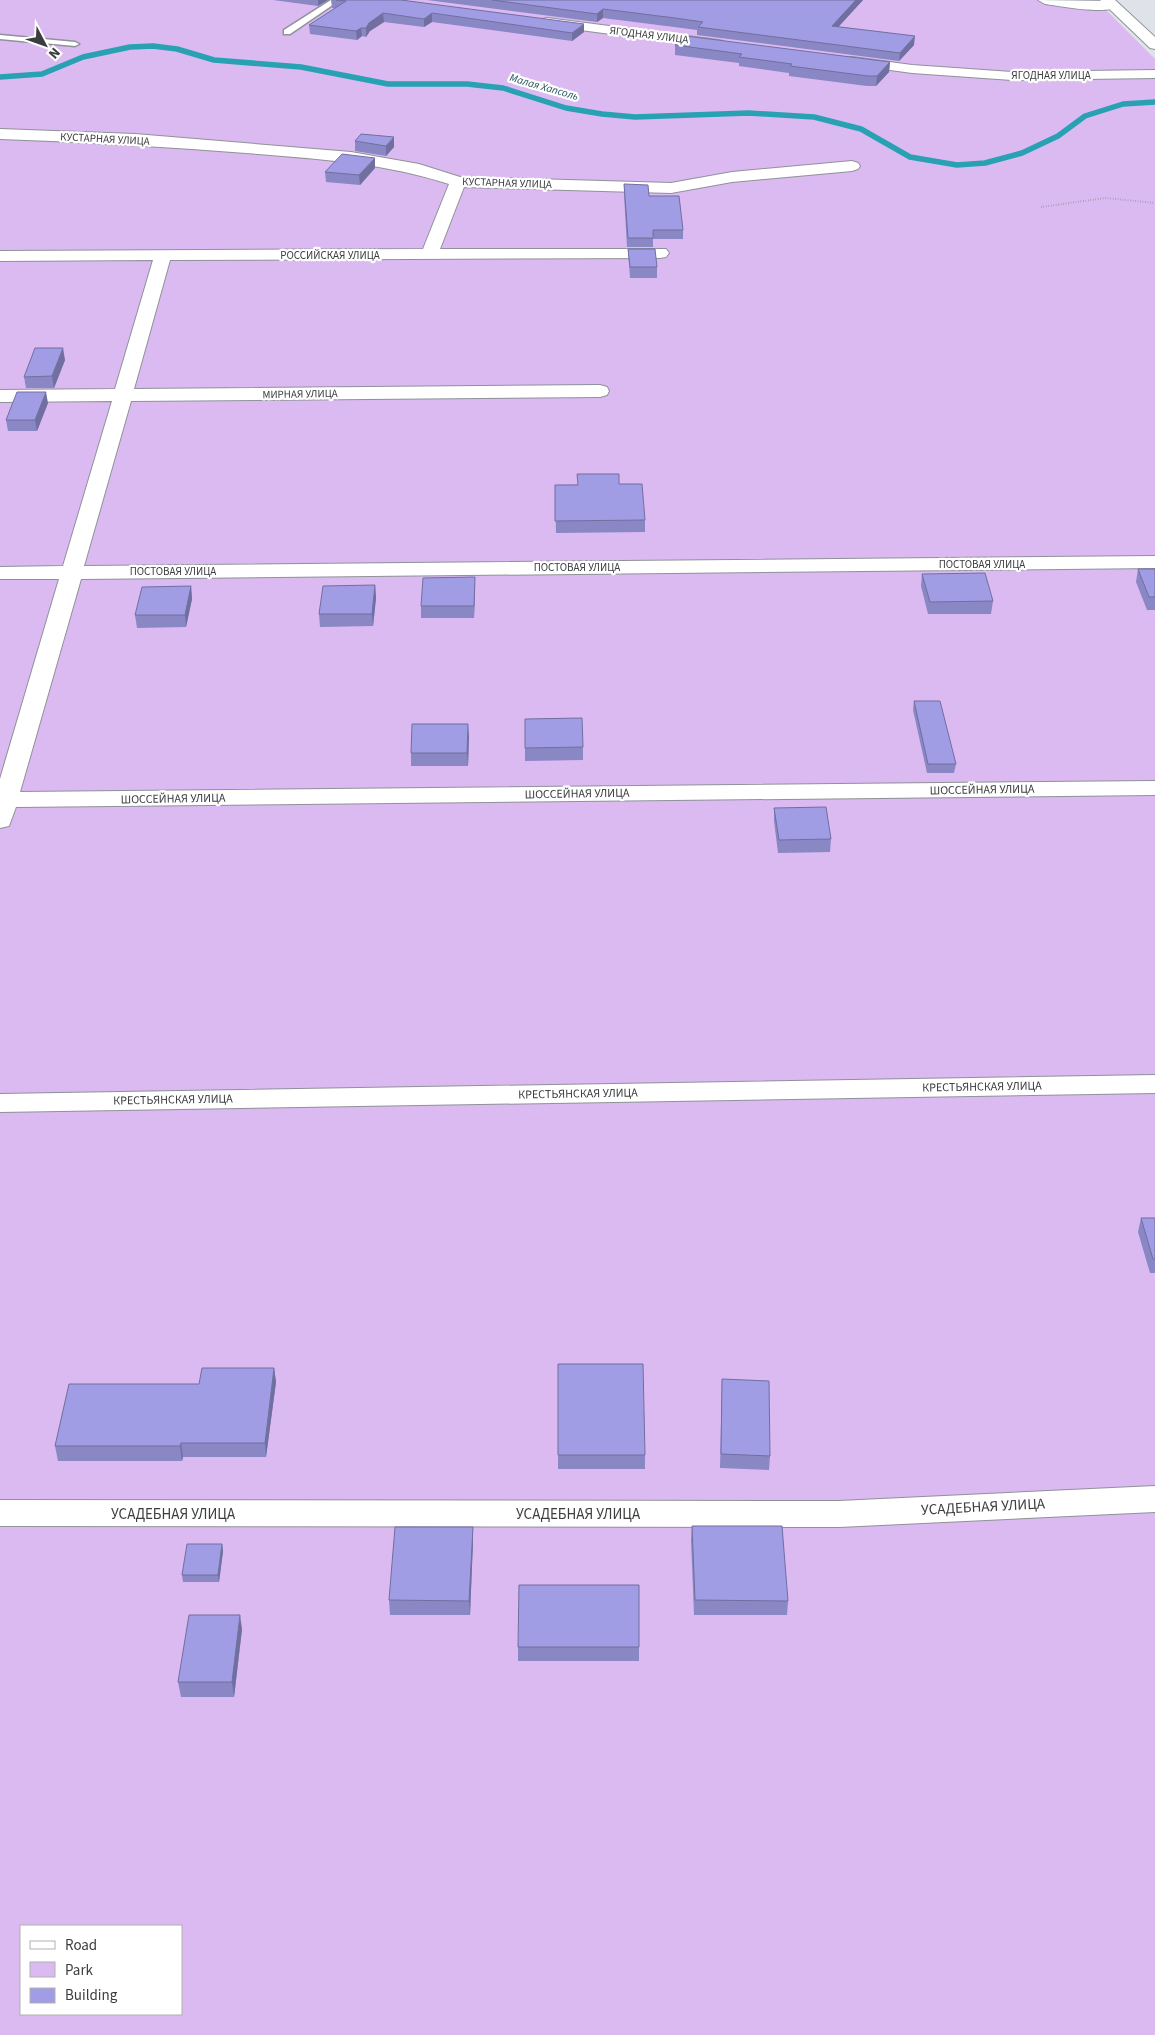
<svg xmlns="http://www.w3.org/2000/svg" width="1155" height="2035" viewBox="0 0 1155 2035" font-family="'Source Sans 3',sans-serif">
<style>
.green{fill:#dbb9f1;fill-rule:evenodd}
.lines{fill:none;stroke-linecap:round;stroke-linejoin:round}
.stream{stroke:#28a1b2;stroke-width:5.5}
.lane-casing{stroke:#8f9298;stroke-width:3}
.street-casing{stroke:#8f9298;stroke-width:2}
.secondary-casing{stroke:#8f9298;stroke-width:2}
.path{stroke:#898c8f;stroke-width:2;stroke-dasharray:0.5 2;stroke-linecap:butt}
.lane{fill:#fff;fill-rule:evenodd}
.street{fill:#fff;fill-rule:evenodd}
.secondary{fill:#fff;fill-rule:evenodd}
.wall{fill:#8a87c5}
.shaded-wall{fill:#716ea0}
.building{fill:#a19de5;stroke:#716ea0}
.labels{text-anchor:middle;dominant-baseline:central;stroke-width:4.5;stroke-linejoin:round;paint-order:stroke}
.far-street-label{font-size:11px;fill:#3b3d3f;stroke:#fff}
.far-water-label{font-size:11px;font-style:italic;fill:#23545b;stroke:#fff}
.street-label{font-size:12px;fill:#3b3d3f;stroke:#fff}
.near-street-label{font-size:15px;fill:#3b3d3f;stroke:#fff}
</style>
<rect width="100%" height="100%" fill="#dfe3e9"/>
<!-- green -->
<path class="green" d="M0,0H1096L1155,59V2035H0ZM21,1926H181V2014H21Z"/>
<g class="lines">
<!-- stream -->
<path class="stream" d="M0,77L42,74L83,57L130,47L153,46L177,49L214,60L301,67L388,84H467L503,88L566,108L602,114L635,117L749,113L814,117L861,129L910,157L957,165L985,163L1022,153L1058,136L1085,116L1123,104L1155,102"/>
<!-- lane casing -->
<g class="lane-casing">
<g id="lane">
<path d="M331,0H340L290,34H284V30Z"/>
<path d="M0,35L75,42L79,44L75,46L0,39Z"/>
</g>
</g>
<!-- street casing -->
<g class="street-casing">
<g id="street">
<path d="M1038,0L1112,1L1119,5C1110,16 1060,6 1045,4Z"/>
<path d="M547,18L718,40L723,41L725,44L723,47L718,48L542,25L540,22L542,19Z"/>
<path d="M852,57L912,65L1012,72L1155,70V78L1012,80L912,73L847,64L845,61L847,58Z"/>
<path d="M0,129L135,134L351,152L419,164L460,177L671,183L732,172L852,161L858,163L860,166L858,169L852,171L732,182L671,193L464,187L440,249H666L669,253L666,257L660,258L170,260L134,389L600,385L607,387L609,391L607,395L600,397L131,401L84,566L1155,556V568L81,579L20,792L1155,781V795L16,807L9,826L0,828V779L59,579H0V567L63,566L112,401L0,402V390L115,389L153,260L0,261V251L423,249L449,184C387,164 323,159 258,154C172,147 86,142 0,139Z"/>
<path d="M1155,1075V1093L0,1112V1094Z"/>
<path d="M1155,1486V1512L839,1527L0,1526V1500L839,1501Z"/>
</g>
</g>
<!-- secondary casing -->
<g class="secondary-casing">
<path id="secondary" d="M1100,0H1115L1155,37V49L1150,48Z"/>
</g>
<!-- path -->
<path class="path" d="M1041,207L1105,198L1155,203"/>
<!-- lane -->
<use href="#lane" class="lane"/>
<!-- street -->
<use href="#street" class="street"/>
<!-- secondary -->
<use href="#secondary" class="secondary"/>
</g>
<!-- wall -->
<g class="wall">
<path d="M273,0H328L318,6Z"/>
<path d="M331,0H401L584,32L572,41L432,22L424,27L384,22L370,31L366,37L362,36L357,40L310,34L309,25L335,8H332Z"/>
<path d="M427,0H863L838,27L914,45L899,61L697,35V30L674,27L603,18L597,22Z"/>
<path d="M675,45L890,62L889,72L876,86H867L789,76V73L739,66V63L675,55Z"/>
<path d="M355,141L394,147L386,156L355,151Z"/>
<path d="M375,168L360,185L326,182L325,172Z"/>
<path d="M624,184L649,196L683,230V239H653V247H627L624,194Z"/>
<path d="M628,249L657,267V278H630Z"/>
<path d="M65,360L54,388H26L24,377Z"/>
<path d="M48,403L37,431H8L6,420Z"/>
<path d="M619,484L645,520V532L556,533L555,485Z"/>
<path d="M1138,569H1155V610H1147L1136,582Z"/>
<path d="M922,574L993,601L991,614H928L921,586Z"/>
<path d="M475,577L474,618H421V606Z"/>
<path d="M375,585L376,598L373,626L320,627L319,614Z"/>
<path d="M191,586L192,599L186,627L137,628L135,615Z"/>
<path d="M914,701L956,764L954,773H927L913,710Z"/>
<path d="M525,719L583,747V760L525,761Z"/>
<path d="M469,736L468,766H411V753Z"/>
<path d="M774,808L831,839L830,852L778,853L774,821Z"/>
<path d="M1141,1218H1155V1273H1150L1138,1232Z"/>
<path d="M558,1364L645,1455V1469H558Z"/>
<path d="M274,1368L276,1382L266,1457H183L182,1461H58L55,1446L199,1384Z"/>
<path d="M722,1379L770,1456L769,1470L720,1468Z"/>
<path d="M692,1526L788,1601L787,1615H694L691,1540Z"/>
<path d="M473,1541L470,1615H390L389,1600Z"/>
<path d="M222,1544L223,1551L219,1582H183L182,1575Z"/>
<path d="M242,1629L234,1697H181L178,1682Z"/>
<rect x="518" y="1647" width="121" height="14"/>
</g>
<!-- shaded-wall -->
<g class="shaded-wall">
<path d="M318,0H328L318,6Z"/>
<path d="M856,0H863L831,35L832,26Z"/>
<path d="M603,9V18L597,22V14Z"/>
<path d="M383,13L384,22L370,31L366,37V28L369,23Z"/>
<path d="M432,13V22L424,27V19Z"/>
<path d="M584,24V32L572,41V33Z"/>
<path d="M361,28L362,36L357,40L356,31Z"/>
<path d="M915,36L914,45L899,61L900,53Z"/>
<path d="M890,62L889,72L876,86L877,76Z"/>
<path d="M394,137V147L386,156V146Z"/>
<path d="M375,158V168L360,185L359,175Z"/>
<path d="M63,348L65,360L54,388L52,376Z"/>
<path d="M46,392L48,403L37,431L35,420Z"/>
<path d="M475,577V590L474,618V606Z"/>
<path d="M375,585L376,598L373,626L372,614Z"/>
<path d="M191,586L192,599L186,627L185,615Z"/>
<path d="M468,724L469,736L468,766L467,753Z"/>
<path d="M274,1368L276,1382L266,1457L265,1443Z"/>
<path d="M181,1443L183,1457L182,1461L180,1446Z"/>
<path d="M473,1527V1541L470,1615L469,1601Z"/>
<path d="M222,1544L223,1551L219,1582L218,1575Z"/>
<path d="M240,1615L242,1629L234,1697L232,1682Z"/>
</g>
<!-- building -->
<g class="building">
<path d="M336,0H401L584,24L572,33L432,13L424,19L383,13L369,23L366,28H361L356,31L309,25L346,1Z"/>
<path d="M492,0H856L832,26L915,36L900,53L698,27L703,22L675,18L603,9L597,14Z"/>
<path d="M686,36L890,62L877,76H868L790,66L792,64L739,57L742,54L675,45Z"/>
<path d="M361,134L394,137L386,146L355,141Z"/>
<path d="M342,154L375,158L359,175L325,172Z"/>
<path d="M624,184L648,185L649,196H679L683,230H653V238H628Z"/>
<path d="M628,249H655L657,267H630Z"/>
<path d="M35,348H63L52,376L24,377Z"/>
<path d="M17,392H46L35,420H6Z"/>
<path d="M577,474H619V484H642L645,520L555,521V485H578Z"/>
<path d="M1138,569H1155V597H1149Z"/>
<path d="M985,573L993,601L930,602L922,574Z"/>
<path d="M475,577L474,606H421L423,578Z"/>
<path d="M375,585L372,614H319L323,586Z"/>
<path d="M191,586L185,615H135L142,587Z"/>
<path d="M914,701H940L956,764H928Z"/>
<path d="M582,718L583,747L525,748V719Z"/>
<path d="M412,724H468L467,753H411Z"/>
<path d="M826,807L831,839L779,840L774,808Z"/>
<path d="M1141,1218H1155V1259H1153Z"/>
<path d="M558,1364H643L645,1455H558Z"/>
<path d="M202,1368H274L265,1443H181L180,1446H55L69,1384H199Z"/>
<path d="M722,1379L769,1381L770,1456L721,1454Z"/>
<path d="M692,1526H782L788,1601L695,1600Z"/>
<path d="M395,1527H473L469,1601L389,1600Z"/>
<path d="M187,1544H222L218,1575H182Z"/>
<path d="M519,1585H639V1647H518Z"/>
<path d="M189,1615H240L232,1682H178Z"/>
</g>
<g class="labels">
<!-- far-street labels -->
<g class="far-street-label">
<text transform="translate(649 35) rotate(7)">ЯГОДНАЯ УЛИЦА</text>
<text x="1051" y="75">ЯГОДНАЯ УЛИЦА</text>
<text transform="translate(105 139) rotate(3)">КУСТАРНАЯ УЛИЦА</text>
<text transform="translate(507 183) rotate(2)">КУСТАРНАЯ УЛИЦА</text>
<text x="330" y="255">РОССИЙСКАЯ УЛИЦА</text>
<text transform="translate(300 394) rotate(-1)">МИРНАЯ УЛИЦА</text>
<text x="982" y="564">ПОСТОВАЯ УЛИЦА</text>
<text x="577" y="567">ПОСТОВАЯ УЛИЦА</text>
<text x="173" y="571">ПОСТОВАЯ УЛИЦА</text>
</g>
<!-- far-water labels -->
<g class="far-water-label">
<text transform="translate(544 87) rotate(16)">Малая Хапсоль</text>
</g>
<!-- street labels -->
<g class="street-label">
<text transform="translate(982 790) rotate(-1)">ШОССЕЙНАЯ УЛИЦА</text>
<text transform="translate(577 794) rotate(-1)">ШОССЕЙНАЯ УЛИЦА</text>
<text transform="translate(173 799) rotate(-1)">ШОССЕЙНАЯ УЛИЦА</text>
<text transform="translate(982 1087) rotate(-1)">КРЕСТЬЯНСКАЯ УЛИЦА</text>
<text transform="translate(578 1094) rotate(-1)">КРЕСТЬЯНСКАЯ УЛИЦА</text>
<text transform="translate(173 1100) rotate(-1)">КРЕСТЬЯНСКАЯ УЛИЦА</text>
</g>
<!-- near-street labels -->
<g class="near-street-label">
<text transform="translate(983 1507) rotate(-3)">УСАДЕБНАЯ УЛИЦА</text>
<text x="173" y="1514">УСАДЕБНАЯ УЛИЦА</text>
<text x="578" y="1514">УСАДЕБНАЯ УЛИЦА</text>
</g>
</g>
<!-- legend -->
<rect x="20" y="1925" width="162" height="90" fill="#ffffff" stroke="#b1b1b2"/>
<rect x="30" y="1941" width="25" height="8" fill="#ffffff" stroke="#b1b1b2"/>
<text x="65" y="1950" font-size="15" fill="#3b3d3f">Road</text>
<rect x="30" y="1962" width="25" height="15" fill="#dbb9f1" stroke="#b1b1b2"/>
<text x="65" y="1975" font-size="15" fill="#3b3d3f">Park</text>
<rect x="30" y="1988" width="25" height="15" fill="#a19de5" stroke="#b1b1b2"/>
<text x="65" y="2000" font-size="15" fill="#3b3d3f">Building</text>
<!-- north arrow -->
<g transform="translate(45 45) rotate(131)" stroke="#ffffff" stroke-width="4" paint-order="stroke">
<path d="M0-4L9 19L0 12L-9 19Z" fill="#3b3d3f"/>
<text y="-8" font-size="14" font-weight="bold" text-anchor="middle" fill="#3b3d3f">N</text>
</g>
</svg>
